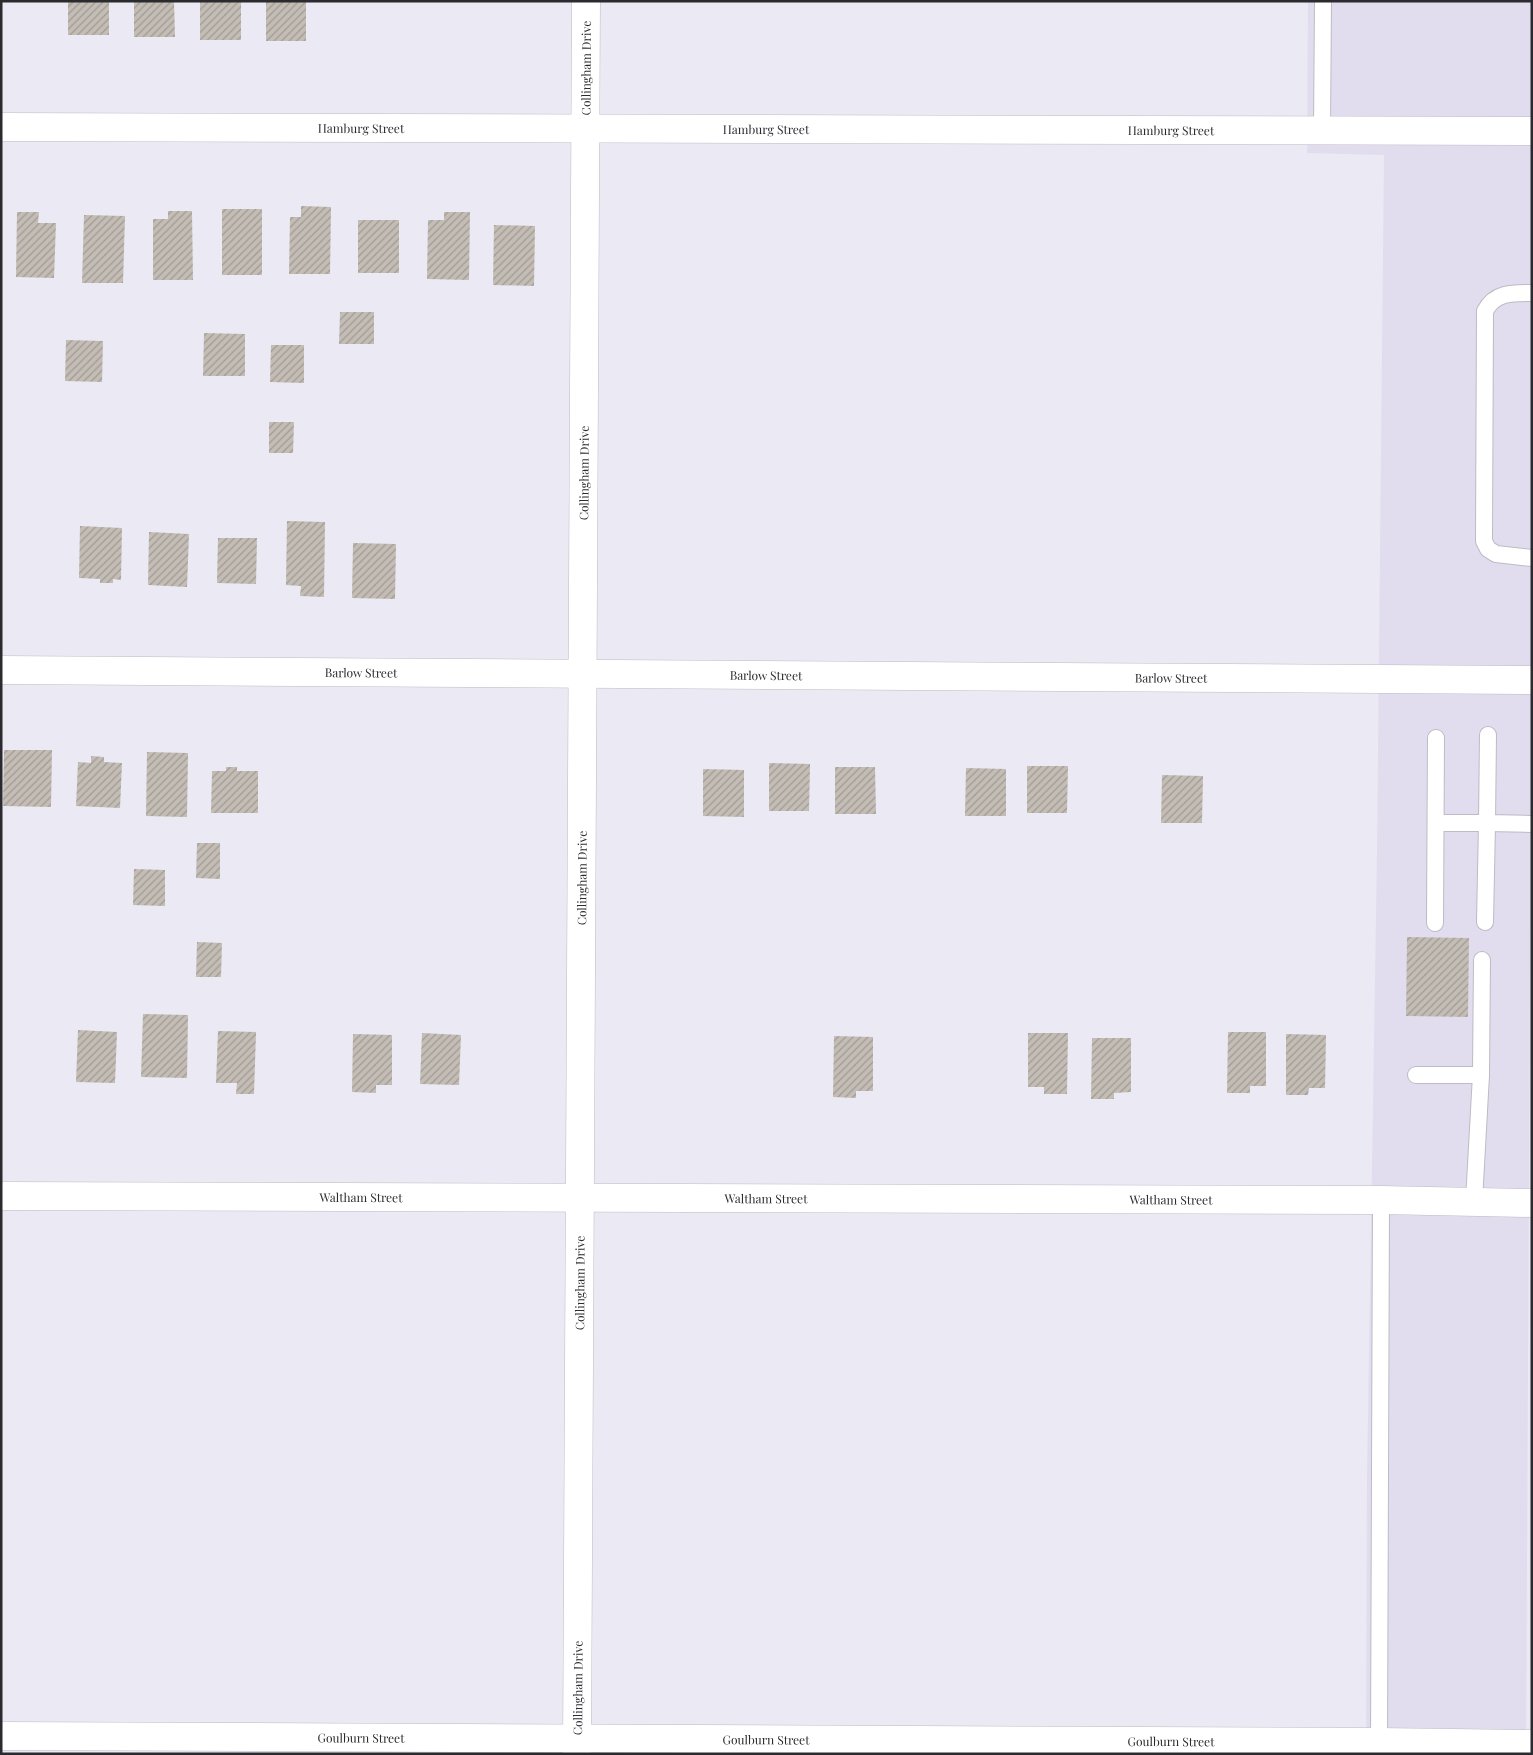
<svg xmlns="http://www.w3.org/2000/svg" width="1533" height="1755" viewBox="0 0 1533 1755" font-family="'Playfair Display',serif">
<style>
.built{fill:#e1ddee}
.building{fill:url(#building-hatch)}
.lines{fill:none;stroke-linecap:round;stroke-linejoin:round}
.lane-casing{stroke:#bdbbc4;stroke-width:18}
.street-casing{stroke:#bdbbc4;stroke-width:29}
.lane{stroke:#fff;stroke-width:16}
.street{stroke:#fff;stroke-width:28}
.labels{text-anchor:middle;dominant-baseline:central;stroke-width:4;stroke-linejoin:round;paint-order:stroke}
.street-label{font-size:12px;fill:#2b2a2e;stroke:#fff}
</style>
<defs>
<pattern id="building-hatch" width="6" height="6" patternUnits="userSpaceOnUse" patternTransform="scale(1.25)"><rect width="6" height="6" fill="#c4bdb5"/><path d="M-1 1l2-2M0 6l6-6M5 7l2-2" fill="none" stroke="#9f9a94"/></pattern>
</defs>
<rect width="100%" height="100%" fill="#ebe9f3"/>
<!-- built -->
<path class="built" d="M1308,1H1532V595L1526,1754H1366L1367,1480L1377,853L1384,155L1307,153Z"/>
<!-- building -->
<g class="building">
<rect x="68" y="1" width="41" height="34"/>
<path d="M134,1H174L175,37H134Z"/>
<rect x="200" y="1" width="41" height="39"/>
<rect x="266" y="1" width="40" height="40"/>
<path d="M301,206L331,207L330,274H289L290,217H301Z"/>
<rect x="222" y="209" width="40" height="66"/>
<path d="M168,211H192L193,280H153V219H168Z"/>
<path d="M17,212H39L38,223H56L54,278L16,277Z"/>
<path d="M444,212H470L469,280L427,279L428,220H444Z"/>
<path d="M84,215L125,216L123,283H82Z"/>
<rect x="358" y="220" width="41" height="53"/>
<path d="M494,225L535,226L534,286L493,285Z"/>
<path d="M340,312H374V344H339Z"/>
<path d="M204,333L245,334V376H203Z"/>
<path d="M66,340L103,341L102,382L65,381Z"/>
<path d="M271,345H304V383L270,382Z"/>
<path d="M269,422H294L293,453H269Z"/>
<path d="M287,521L325,522L324,597L300,596L301,586L286,585Z"/>
<path d="M80,526L122,528L121,580L113,579V583H100V579L79,578Z"/>
<path d="M149,532L189,534L187,587L148,585Z"/>
<path d="M218,538H257L256,584L217,583Z"/>
<path d="M353,543L396,544L395,599L352,598Z"/>
<path d="M4,750H52L51,807L3,806Z"/>
<path d="M147,752L188,753L187,817L146,816Z"/>
<path d="M91,756L104,757V762L122,763L120,808L76,806L78,762L91,763Z"/>
<path d="M769,763L810,764L809,811H769Z"/>
<path d="M1027,766H1068L1067,813H1027Z"/>
<path d="M226,767H237V771H258V813H211L212,771H226Z"/>
<path d="M835,767H875L876,814H835Z"/>
<path d="M966,768L1006,769V816H965Z"/>
<path d="M703,769L744,770V817L703,816Z"/>
<path d="M1162,775L1203,776L1202,823H1161Z"/>
<path d="M197,843H220V879L196,878Z"/>
<path d="M134,869L165,870V906L133,905Z"/>
<path d="M1407,937L1469,938L1468,1017L1406,1016Z"/>
<path d="M197,942L222,943L221,977H196Z"/>
<path d="M143,1014L188,1015L187,1078L141,1077Z"/>
<path d="M78,1030L117,1032L115,1083L76,1082Z"/>
<path d="M218,1031L256,1032L254,1094H236L237,1083H216Z"/>
<path d="M1228,1032H1266V1086H1250V1093H1227Z"/>
<path d="M422,1033L461,1035L459,1085L420,1084Z"/>
<path d="M1028,1033H1068L1067,1094H1044V1087H1028Z"/>
<path d="M353,1034L392,1035V1085H376V1093L352,1092Z"/>
<path d="M1286,1034L1326,1035L1325,1088H1309L1308,1095H1286Z"/>
<path d="M834,1036L873,1037V1091H856V1098L833,1097Z"/>
<path d="M1092,1038H1131V1092L1114,1093V1099H1091Z"/>
</g>
<g class="lines">
<!-- lane casing -->
<g class="lane-casing">
<g id="lane">
<path d="M1322,130L1323,1"/>
<path d="M1532,293C1513,293 1495,292 1485,311L1484,541L1488,549L1496,554L1532,558"/>
<path d="M1488,735L1487,823L1532,824"/>
<path d="M1437,823H1487L1485,922"/>
<path d="M1435,923L1436,738"/>
<path d="M1416,1075H1481L1482,960"/>
<path d="M1474,1201L1481,1075"/>
<path d="M1379,1749L1381,1200"/>
</g>
</g>
<!-- street casing -->
<g class="street-casing">
<g id="street">
<path id="s1" d="M1,127L1532,131"/>
<path id="s2" d="M1,670L1532,680"/>
<path id="s3" d="M1,1196L1381,1200L1532,1203"/>
<path id="s4" d="M1,1736L1379,1742L1532,1744"/>
<path id="s5" d="M577,1754L586,1"/>
</g>
</g>
<!-- lane -->
<use href="#lane" class="lane"/>
<!-- street -->
<use href="#street" class="street"/>
</g>
<g class="labels">
<!-- street labels -->
<g class="street-label">
<text stroke="none"><textPath href="#s5" startOffset="1686">Collingham Drive</textPath></text>
<text stroke="none"><textPath href="#s1" startOffset="360">Hamburg Street</textPath></text>
<text stroke="none"><textPath href="#s1" startOffset="765">Hamburg Street</textPath></text>
<text stroke="none"><textPath href="#s1" startOffset="1170">Hamburg Street</textPath></text>
<text stroke="none"><textPath href="#s5" startOffset="1281">Collingham Drive</textPath></text>
<text stroke="none"><textPath href="#s2" startOffset="360">Barlow Street</textPath></text>
<text stroke="none"><textPath href="#s2" startOffset="765">Barlow Street</textPath></text>
<text stroke="none"><textPath href="#s2" startOffset="1170">Barlow Street</textPath></text>
<text stroke="none"><textPath href="#s5" startOffset="876">Collingham Drive</textPath></text>
<text stroke="none"><textPath href="#s3" startOffset="360">Waltham Street</textPath></text>
<text stroke="none"><textPath href="#s3" startOffset="765">Waltham Street</textPath></text>
<text stroke="none"><textPath href="#s3" startOffset="1170">Waltham Street</textPath></text>
<text stroke="none"><textPath href="#s5" startOffset="471">Collingham Drive</textPath></text>
<text stroke="none"><textPath href="#s5" startOffset="66">Collingham Drive</textPath></text>
<text stroke="none"><textPath href="#s4" startOffset="360">Goulburn Street</textPath></text>
<text stroke="none"><textPath href="#s4" startOffset="765">Goulburn Street</textPath></text>
<text stroke="none"><textPath href="#s4" startOffset="1170">Goulburn Street</textPath></text>
</g>
</g>
<!-- border -->
<rect width="1533" height="1755" fill="none" stroke="#2b2a2e" stroke-width="5"/>
</svg>
